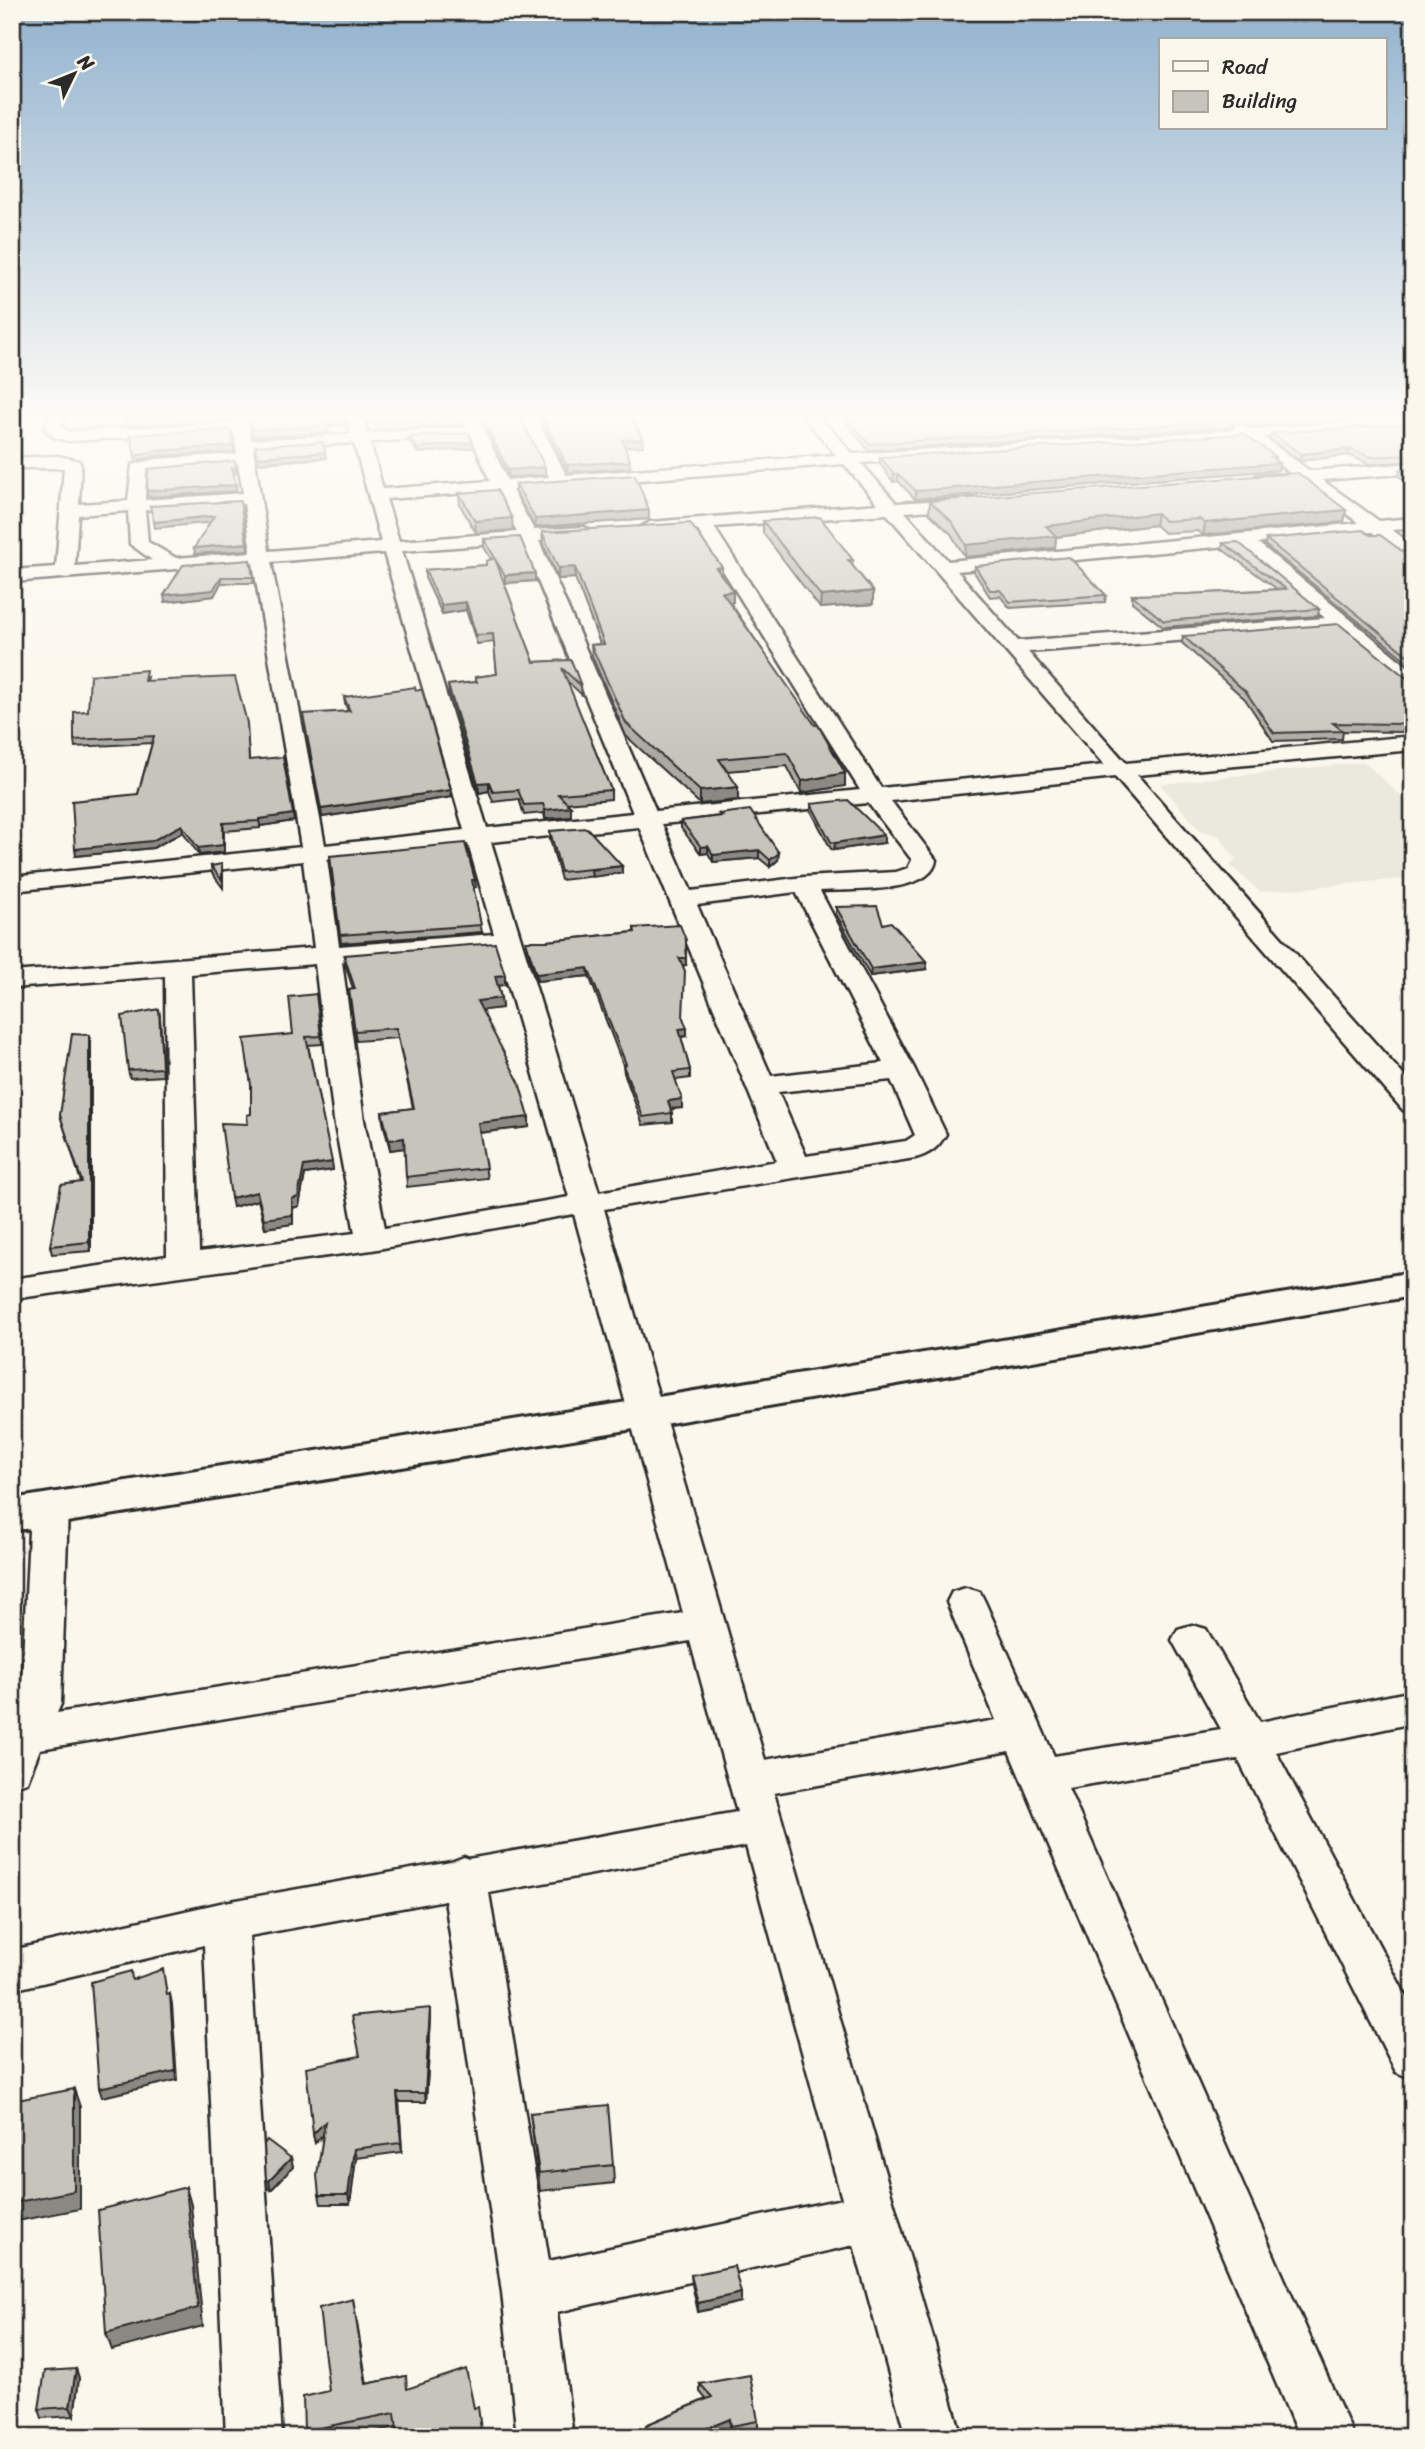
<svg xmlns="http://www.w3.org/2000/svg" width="1425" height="2449" viewBox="0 0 1425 2449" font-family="Sriracha,sans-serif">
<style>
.built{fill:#ebe8de}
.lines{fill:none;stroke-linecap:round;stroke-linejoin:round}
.street-casing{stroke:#2b2b2b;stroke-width:5}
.primary-casing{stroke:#2b2b2b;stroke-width:6}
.street{fill:#fbf7ec;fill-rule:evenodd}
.primary{fill:#fbf7ec;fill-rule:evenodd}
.wall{fill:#aba9a2;stroke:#2b2b2b;stroke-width:2}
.shaded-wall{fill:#8b8984;stroke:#2b2b2b;stroke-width:2}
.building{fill:#c7c4bc;stroke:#2b2b2b;stroke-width:2}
</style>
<rect width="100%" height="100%" fill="#fbf7ec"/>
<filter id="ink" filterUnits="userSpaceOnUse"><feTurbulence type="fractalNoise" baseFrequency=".0143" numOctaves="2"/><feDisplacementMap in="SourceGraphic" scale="14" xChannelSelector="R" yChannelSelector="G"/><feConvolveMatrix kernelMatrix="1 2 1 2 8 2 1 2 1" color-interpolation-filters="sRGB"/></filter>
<g filter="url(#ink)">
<!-- built -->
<path class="built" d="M1364,762L1413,807V878L1260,892L1230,865L1236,859L1219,836L1200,830L1160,784Z"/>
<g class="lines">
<!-- street casing -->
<g class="street-casing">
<path id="street" d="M50,414H66L61,428L69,431L232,423L231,414H247L251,440L351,434L346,414H362L367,433L467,427L461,414H477L507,480L549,477L519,414H535L566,475L836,455L801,414H817L853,454L1233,430L1235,426L1241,424L1251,429L1413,418V428L1263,437L1310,471L1413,463V473L1322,480L1379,521L1413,518V528L1392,530L1413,545V559L1406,558L1372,532L1258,543L1413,671V688L1406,686L1338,629L1028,652L1126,763L1413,736V750L1137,775L1413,1086V1113L1403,1110L1115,777L891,801L936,860C932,895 847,889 820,891L915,1070L946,1134C938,1148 930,1154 915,1158L604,1209L765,1760L996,1720L947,1602L952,1592L966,1588L980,1592L985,1602L1054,1756L1221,1729L1172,1640L1178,1629L1192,1625L1206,1629L1260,1722L1413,1691V1723L1276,1752L1413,2009V2079L1396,2072L1238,1759L1068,1788L1354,2437H1299L1009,1751L774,1793L962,2437H906L854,2245L557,2312L573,2437H517L502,2292L445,1900L249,1936L282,2437H226L204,1945L12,1990V1950L225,1902L451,1862L464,1857L468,1859L737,1812L690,1641L40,1749L27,1782L12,1787V1721L21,1704L30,1509L36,1500L49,1496L62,1500L68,1509L61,1704L57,1713L683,1613L574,1214L372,1250L12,1299V1279L167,1256L165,976L12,988V972L314,948L303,861L12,891V877L301,847L253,563L12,582V570L56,567L64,468H12V458L58,456L79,461L81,465L79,504L128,501L132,465L156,459L237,454L234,432L69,441C58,439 51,438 45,429ZM471,436L490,481L383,489L370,442ZM1244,439L1290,473L1255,476L1253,480L1255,484L1303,482L1359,523L948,561L905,512L972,507L981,502L978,498L896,503L861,463ZM354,443L381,542L269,551L253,449ZM238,464L243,493L145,500L146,472ZM844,464L878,504L650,522L641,527L650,532L697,529L860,790L656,811L539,541L584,537L593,532L584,527L534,530L512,490ZM495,491L517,532L399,541L386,499ZM244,504L251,552L176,558L148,542L145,510ZM128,511L130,544L152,560L75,566L78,515ZM887,514L1104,765L881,788L714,527ZM522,542L633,813L487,828L402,551ZM1238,545L1325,618L1018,641L957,571ZM384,553L464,830L325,845L271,562ZM868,803L912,860L908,868L896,872L804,877L691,891L662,824ZM639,827L777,1161L599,1192L491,842ZM468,844L494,934L339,946L327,859ZM796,892L883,1063L771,1076L697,905ZM498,950L569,1197L385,1228L364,1120L342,962ZM315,964L334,1120L355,1233L199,1252L191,974ZM891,1080L915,1135L906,1141L806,1156L778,1092ZM746,1846L842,2199L549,2261L489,1893Z"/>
</g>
<!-- primary casing -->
<g class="primary-casing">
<path id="primary" d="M1413,1272V1296L646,1427L12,1531V1499L646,1399Z"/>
</g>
<!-- street -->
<use href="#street" class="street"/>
<!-- primary -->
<use href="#primary" class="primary"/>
</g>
<!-- wall -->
<g class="wall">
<path d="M123,414H229V421L126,426Z"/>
<path d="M248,414H344L346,425L328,426L329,433L253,437Z"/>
<path d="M364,414H461L463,425L379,430L375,424H367Z"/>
<path d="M478,414H519L545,475L509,477Z"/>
<path d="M538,414H630L643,439V446L625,447L630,461V468L568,472Z"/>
<path d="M843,414H1413V416L1252,426L1240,422L1231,427L868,450L843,418Z"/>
<path d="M1413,424V461L1369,464L1349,455L1300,461L1270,439L1271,433Z"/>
<path d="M409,437L473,448L418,453L410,442Z"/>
<path d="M1275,456V459L1278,470L915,499L898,481L893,482L880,464V457Z"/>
<path d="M1413,469V483L1399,477L1400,470Z"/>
<path d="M516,484L649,510V519L535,527L516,492Z"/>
<path d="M459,493L513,530L476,533L460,505Z"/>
<path d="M930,501L1346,510L1344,522L1203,535L1198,531L1164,533L1155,525L1056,537L1055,548L965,557L951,534L929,513Z"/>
<path d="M763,521L853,560L852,566L873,591V604L820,608L763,533Z"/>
<path d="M542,532L722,576L733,591V602H730L845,773V786L801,793L787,766L727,771L738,800L700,804L626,736L592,656L591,645L600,644L575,578L558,579L543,543Z"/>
<path d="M1410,532H1413V542L1408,538Z"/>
<path d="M1370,535L1406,554L1413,555V666L1265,545L1266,539Z"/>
<path d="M484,539L535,573V581L505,583L503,579L534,662L571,660L581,686L582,695L567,681L611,790V799L566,803L571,817L545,819L544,813L524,815L519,799L493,802L489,791L479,793L449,694L448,685L475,682V677L497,674L494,642L477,644L466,610L442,614L425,578V570L486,565L491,559L484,547Z"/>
<path d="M1223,543L1319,609L1318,616L1163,627L1132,602V595L1188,594L1277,589L1222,549Z"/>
<path d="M250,560L254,583H221L214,596L165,602Z"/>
<path d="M975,566L1106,595L1105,602L1010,608L1000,596L990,597L974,572Z"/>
<path d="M1183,636L1413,683V731L1399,732L1343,731L1342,739L1273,741L1245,699L1182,643Z"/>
<path d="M147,677L146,681L247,730L249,760L294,821L260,826V828L224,831V852L199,855L183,832L153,848L76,856L138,794L152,743L75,747L74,740L88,711Z"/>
<path d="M344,697L452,797L322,817L304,721L348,711L345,704Z"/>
<path d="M811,804L884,843L834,850L831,849L811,811Z"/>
<path d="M719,814L778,860L770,867L759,858L713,862L708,853L701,854L681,828V821L719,816Z"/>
<path d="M550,831L622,866V873L561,880L550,839Z"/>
<path d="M330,856L475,880L476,887L473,888L482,932L341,943Z"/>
<path d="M211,866L223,872V888L212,873Z"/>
<path d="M836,907L883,924L927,969L870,976L836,914Z"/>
<path d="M634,928L686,965L683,966V1019L687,1036L681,1037L690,1070V1078L675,1080L682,1099V1108L671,1109L672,1113V1122L643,1125L624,1073L623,1065L589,976L537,981L527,948L526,941H547L634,932Z"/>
<path d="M344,955L505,975V985H498L501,998L502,1008L482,1010L529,1127L479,1133L487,1178L407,1187L405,1148L390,1150L383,1122L382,1112L413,1108L398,1038L356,1041L349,990L353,989L345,964Z"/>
<path d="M316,994L322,1044L308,1045L333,1170L305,1174L299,1206L293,1208V1224L265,1228L258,1200L233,1207L248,1124L251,1114Z"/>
<path d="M160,1017L163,1076L130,1078L128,1070Z"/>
<path d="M91,1043V1251L52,1254L50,1246L81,1182L60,1115Z"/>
<path d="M431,2017L426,2102H399L402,2152L356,2158L350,2204H321L319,2195L323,2134L315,2143L313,2134L359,2056Z"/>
<path d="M530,2113L613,2165L614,2183L540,2191Z"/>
<path d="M291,2158L293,2167L271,2190L268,2188L266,2179Z"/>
<path d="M691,2275L741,2302L698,2312L692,2284Z"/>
<path d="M353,2299L367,2384L406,2376L397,2427L350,2437H306L304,2431L329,2391Z"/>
<path d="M76,2369L79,2378L74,2416L42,2418L39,2409Z"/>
<path d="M700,2384L758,2421V2430L731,2435L730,2428L707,2437H647L646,2425L706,2399L700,2392Z"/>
</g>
<!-- shaded-wall -->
<g class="shaded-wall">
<path d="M1241,415L1240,422L1231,427L1232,421Z"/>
<path d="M643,439V446L622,447V440Z"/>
<path d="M473,442V448L418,453L417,448Z"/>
<path d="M233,446L234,452L156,456L136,461L135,456L155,451Z"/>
<path d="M1350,449L1349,455L1300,461L1301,454Z"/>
<path d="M325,452L326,458L258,463L257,457Z"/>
<path d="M1275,456L1274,463H1279L1278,470L915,499L916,491Z"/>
<path d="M630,461V468L568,472L567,465Z"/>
<path d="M545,467V475L509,477L508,470Z"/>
<path d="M232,468H236L237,473L233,474Z"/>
<path d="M894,474H898V481L893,482Z"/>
<path d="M236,485L237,491L148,497L147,491Z"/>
<path d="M649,510V519L535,527V519Z"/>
<path d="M1346,510L1344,522L1203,535L1205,523Z"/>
<path d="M1157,513L1155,525L1056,537L1055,548L965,557L966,545L1046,526Z"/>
<path d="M214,516L215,522L155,528L154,522Z"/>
<path d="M512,518L513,530L476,533L475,521Z"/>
<path d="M247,543L248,550L195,554L194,548Z"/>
<path d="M575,567V578L558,579V568Z"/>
<path d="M722,567V579L716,568Z"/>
<path d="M535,573V581L505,583V575Z"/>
<path d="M221,577V583L214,596L165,602L164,595Z"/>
<path d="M733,591V602L722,603V592Z"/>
<path d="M873,591V604L820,608L821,596Z"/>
<path d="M466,602V610L442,614L441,605Z"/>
<path d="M845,773V786L801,793L802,781Z"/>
<path d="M489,782V791L479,793L478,783Z"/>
<path d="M738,787V800L700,804V791Z"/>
<path d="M451,790L452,797L322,817L321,809Z"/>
<path d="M571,807V817L545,819V810Z"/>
<path d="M293,814L294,821L260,826L259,819Z"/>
<path d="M223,823L224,831V852L199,855L198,848Z"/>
<path d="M182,825L183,832L153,848L76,856L75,849Z"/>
<path d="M884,835V843L834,850L835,843Z"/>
<path d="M708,846V853L701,854V847Z"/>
<path d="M759,850V858L713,862V855Z"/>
<path d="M779,853L778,860L770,867V860Z"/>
<path d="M622,866V873L592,877L591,870Z"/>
<path d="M686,940V965L679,966V958Z"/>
<path d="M927,962V969L870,976L871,969Z"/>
<path d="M588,968L589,976L537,981L536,974Z"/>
<path d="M505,975V985L495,986V976Z"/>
<path d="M501,998L502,1008L478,1011L477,1001Z"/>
<path d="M159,1009L160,1017L163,1076L162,1068Z"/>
<path d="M687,1028V1036L679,1037V1029Z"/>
<path d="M89,1035L91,1043V1251L89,1242Z"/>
<path d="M682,1099V1108L668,1109V1101Z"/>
<path d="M529,1117V1127L478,1133V1123Z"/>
<path d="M404,1138L405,1148L390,1150L389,1140Z"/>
<path d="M332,1162L333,1170L305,1174L299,1206L293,1208V1224L265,1228L264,1219L304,1166Z"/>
<path d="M257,1192L258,1200L233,1207L231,1198Z"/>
<path d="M170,1994L172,2004L177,2080L102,2097L99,2088Z"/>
<path d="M430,2008L431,2017L426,2102L425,2093Z"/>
<path d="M74,2089L80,2107V2209L12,2222V2203Z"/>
<path d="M397,2093L399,2102L402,2152L401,2143Z"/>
<path d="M325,2122L327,2131L315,2143L313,2134Z"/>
<path d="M354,2149L356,2158L350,2204L348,2195Z"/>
<path d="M291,2158L293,2167L271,2190L269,2181Z"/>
<path d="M186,2187L191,2205L203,2326L112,2350L106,2333Z"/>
<path d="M741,2293V2302L698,2312V2303Z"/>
<path d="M76,2369L79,2378L74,2416L70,2407Z"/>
<path d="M730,2419V2428L707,2437H686Z"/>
</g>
<!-- building -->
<g class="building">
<path d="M124,414H224L125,419Z"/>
<path d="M248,414H344L345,419L328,420V426L252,430Z"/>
<path d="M366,414H461L463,418L378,423L374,417H367Z"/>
<path d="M481,414H519L545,467L508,470Z"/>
<path d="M541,414H630L643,439L622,440L630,461L567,465Z"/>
<path d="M844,414H1351L1252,420L1241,415L1232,421L869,444Z"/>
<path d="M1413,424V455L1370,457L1350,449L1301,454L1271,433Z"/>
<path d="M231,429L233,446L155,451L135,456L130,435Z"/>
<path d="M469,433L473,442L417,448L409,437Z"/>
<path d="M1244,434L1275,456L1271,457L1279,463L916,491L898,474H894L880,457Z"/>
<path d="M323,442L325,452L257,457L255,446Z"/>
<path d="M235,461L236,468H232L236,485L147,491L148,469Z"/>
<path d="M1413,469V476L1400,470Z"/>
<path d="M1298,473L1346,510L1205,523L1199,519L1165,521L1157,513L1046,526L1056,536L966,545L952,522L930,501Z"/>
<path d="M635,475L649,510L535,519L516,484Z"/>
<path d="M497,490L512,518L475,521L459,493Z"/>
<path d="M240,501L247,543L194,548L214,516L154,522L150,506Z"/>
<path d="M820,517L853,560H848L873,591L821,596L763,521Z"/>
<path d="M690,523L722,567L716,568L733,591L722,592L815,725H818L845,773L802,781L787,753L719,759L738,787L700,791L626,723L591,645L604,644L575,567L558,568L542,532Z"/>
<path d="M1363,530L1370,535H1380L1406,554L1413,555V660L1266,539Z"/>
<path d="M520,537L535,573L505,575L495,559L534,662L571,660L581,686L562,668L611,790L558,794L571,807L545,810L543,804L524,805L518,790L493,792L489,782L478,783L448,685L477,682L475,677L497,674L493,634L476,635L466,602L441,605L425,570L486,565V561L495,558L484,539Z"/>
<path d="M1238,542L1319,609L1164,621L1132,595L1188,594L1286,589L1223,543Z"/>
<path d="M1069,557L1106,595L1010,602L1000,590H990L975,566Z"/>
<path d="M250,560L253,577H221L213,590L164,595L183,565Z"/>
<path d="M1339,624L1413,683V723L1401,724L1333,723L1343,731L1274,733L1246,692L1183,636Z"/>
<path d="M146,670L144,681L235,677L247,723L249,760L283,757L293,814L259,819V821L223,823V845L198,848L182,825L152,841L75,849L72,801L138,794L154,736L74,740V712L88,711L90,675Z"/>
<path d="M415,687L416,690H422L451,790L321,809L303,714L350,711L344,697Z"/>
<path d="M848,800L884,835L835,843L831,842L811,804Z"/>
<path d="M750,810L779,853L770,860L759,850L713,855L708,846L701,847L681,821L722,816L719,814Z"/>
<path d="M587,828L622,866L561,872L550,831Z"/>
<path d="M465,843L475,880H472L481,925L340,935L330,856Z"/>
<path d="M222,864V880L211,866Z"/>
<path d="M877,906L883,924L891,922L927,962L871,969L836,907Z"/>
<path d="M680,925L686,940V958H679L685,971L683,1018L687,1028L679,1029L690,1070L673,1072L682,1099L668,1101L672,1113L643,1117L623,1065L626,1064L588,968L536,974L526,941H547L635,932L634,928Z"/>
<path d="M495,943L505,975L495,976L501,998L477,1001L519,1082L529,1117L478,1123L486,1168L406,1177L404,1138L389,1140L382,1112L414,1108L396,1028L355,1031L349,990L355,989L344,955Z"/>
<path d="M316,994L321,1036L306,1037L332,1162L304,1166L298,1197L292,1199V1215L264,1219L257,1192L231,1198L221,1123L248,1124L247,1115L251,1114V1085L244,1039L293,1034L289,997Z"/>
<path d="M159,1009L162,1068L128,1070L122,1016Z"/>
<path d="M72,1034L89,1035V1242L50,1246L61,1185L82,1182L60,1115Z"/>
<path d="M163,1969L167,1995L170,1994L175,2071L99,2088L91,1982L131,1971L132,1980Z"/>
<path d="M430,2008L425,2093H397L401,2143L354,2149L348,2195H319L317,2175L325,2122L313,2134L306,2067L360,2056L352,2016Z"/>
<path d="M74,2089V2191L12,2203V2101Z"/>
<path d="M608,2105L613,2165L539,2173L530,2113Z"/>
<path d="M267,2140L291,2158L269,2181L266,2179L264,2144Z"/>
<path d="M186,2187L198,2308L106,2333L98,2210Z"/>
<path d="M734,2266L741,2293L698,2303L691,2275Z"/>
<path d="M353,2299L366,2384L406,2376L407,2389L466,2369L474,2408L478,2407L482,2437H398L395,2413L304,2431L303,2397L329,2391L319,2308Z"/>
<path d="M76,2369L70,2407L39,2409L45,2371Z"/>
<path d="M750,2375L758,2421L731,2426L730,2419L686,2437H651L646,2425L712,2397L700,2384Z"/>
</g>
</g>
<!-- sky -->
<linearGradient id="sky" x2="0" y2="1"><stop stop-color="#92b2ce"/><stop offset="0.55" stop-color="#fdfbf6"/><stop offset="1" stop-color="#fdfbf6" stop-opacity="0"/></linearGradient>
<rect width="1425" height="757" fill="url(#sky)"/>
<!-- margin -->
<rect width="1425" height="2449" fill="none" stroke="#fbf7ec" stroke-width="42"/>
<rect x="21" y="21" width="1383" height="2407" fill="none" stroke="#2b2b2b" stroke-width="2.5" filter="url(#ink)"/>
<!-- legend -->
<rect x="1159" y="38" width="228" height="91" fill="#fbf7ec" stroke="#a8a59f" stroke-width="2"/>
<rect x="1173" y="61" width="35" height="10" fill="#fbf7ec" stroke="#a8a59f" stroke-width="2"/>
<text x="1222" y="74" font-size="21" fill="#2b2b2b">Road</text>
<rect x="1173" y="91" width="35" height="21" fill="#c7c4bc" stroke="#a8a59f" stroke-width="2"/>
<text x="1222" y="108" font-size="21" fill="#2b2b2b">Building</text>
<!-- north arrow -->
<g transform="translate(74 74) rotate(47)" stroke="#fbf7ec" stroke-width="5" paint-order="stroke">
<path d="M0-5L12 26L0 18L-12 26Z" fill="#2b2b2b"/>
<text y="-10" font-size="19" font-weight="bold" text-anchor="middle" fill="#2b2b2b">N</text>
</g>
</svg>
